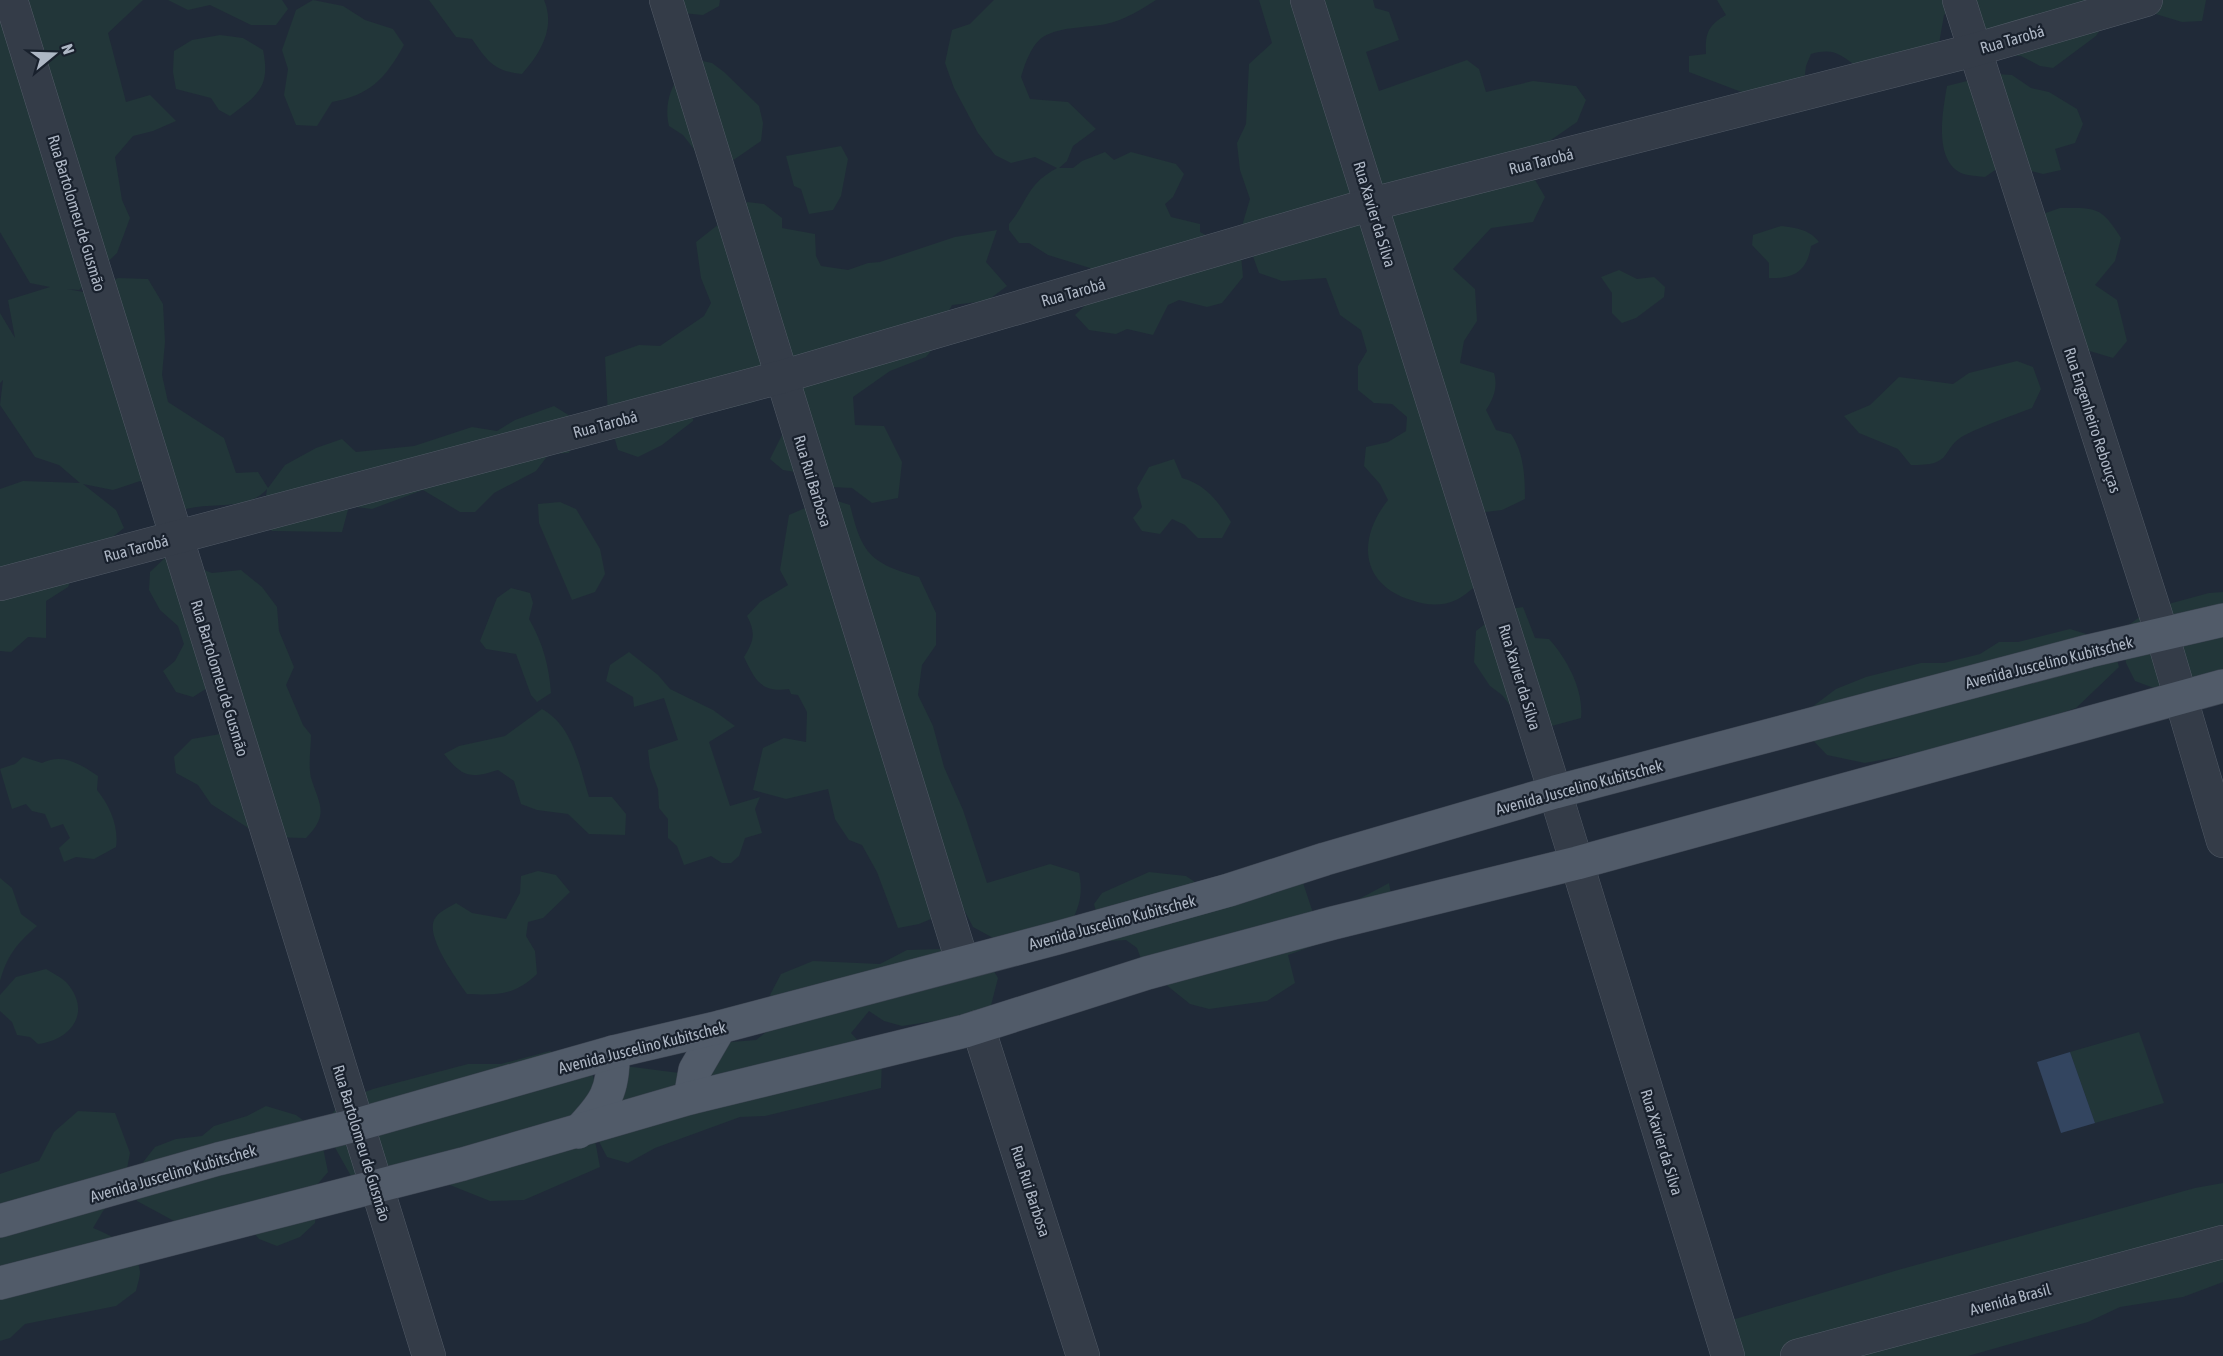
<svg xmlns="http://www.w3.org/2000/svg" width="2223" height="1356" viewBox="0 0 2223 1356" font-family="'Asap Condensed',sans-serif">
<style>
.green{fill:#223639}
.water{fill:#334560}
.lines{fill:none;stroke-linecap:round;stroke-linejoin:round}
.minor-casing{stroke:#515a66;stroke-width:34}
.tertiary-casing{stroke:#515a66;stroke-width:34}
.primary-casing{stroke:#3d4552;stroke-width:34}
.minor{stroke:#343c48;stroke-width:33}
.tertiary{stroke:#343c48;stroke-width:33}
.primary{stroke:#515b69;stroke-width:33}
.labels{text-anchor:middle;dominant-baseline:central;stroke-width:4.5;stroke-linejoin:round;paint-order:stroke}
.street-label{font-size:16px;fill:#aeb7c5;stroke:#19212d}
</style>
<rect width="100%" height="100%" fill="#202a38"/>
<!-- green -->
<g class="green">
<path d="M0,0H143L108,33L126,102L150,95L176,121L153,131L133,136L115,157L122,200L130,218L117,253L79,290L67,289L89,293L118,278L148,279L163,304L165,342L162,375L168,402L224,438L236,473L258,472L268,488L285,465L316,448L342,439L356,452L414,446L472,427L497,431L515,420L554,406L570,416L575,436L569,453L549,454L536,471L494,493L475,512H460L423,490L372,509L349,506L342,532L272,531L263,515L267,489C249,510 216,503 191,508C184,509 176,512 168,514L160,489L140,481L113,490L83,484L116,510L124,528L76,566L68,587L46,601V638L28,637L11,652L0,651V489L23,481L80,483L59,465L35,457L0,405L3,380L0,383V313L15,338L8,300L50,287L30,283L0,232Z"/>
<path d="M168,0H282L288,9L276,25H251L210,5L188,10Z"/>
<path d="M313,0L343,6L365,20L393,29L404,45C385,79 370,95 332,102L317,126L296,125L284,95L288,69L282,50L296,10Z"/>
<path d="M429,0H544C556,28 540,54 522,74C494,71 488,62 472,39L456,37Z"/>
<path d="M672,0H720L719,6L703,15L682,13Z"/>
<path d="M994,0H1156C1140,10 1125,20 1106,24C1087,28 1061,26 1043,37C1031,45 1025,64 1021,77L1030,99L1068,102L1096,129L1073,146L1067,161L1059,168H1073L1082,161L1105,152L1114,160L1131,152L1176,164L1184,174L1173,197L1165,204L1171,217L1200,224V232L1241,255L1243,277L1222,303L1207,307L1179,300L1168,305L1153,335L1127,329L1116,334L1089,330L1075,315L1094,297L1101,281L1090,268L1048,255L1029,243H1019L1009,230V224C1029,200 1026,185 1057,168L1035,157L1011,163L995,155L978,133L954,88L945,63L952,30L970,24Z"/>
<path d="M1259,0H1373L1375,8L1389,12L1399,40L1366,52L1379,91L1467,60L1479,69L1486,92L1533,81L1576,86L1586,100L1577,122L1548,142L1531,173L1545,197L1533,222L1491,228L1453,269L1475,289L1477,321L1464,341L1460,363L1494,373C1498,386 1494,398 1486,410L1496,430L1511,434C1524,453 1525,477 1525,499L1502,510L1477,513L1475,587C1469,591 1463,597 1456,600C1442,607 1424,605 1411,600C1360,584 1357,539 1388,500L1380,484L1364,466L1366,447L1388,442L1406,431L1407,417L1392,404L1374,403L1358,390V366L1367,351L1361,330L1340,315L1326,278L1282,281L1259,273L1242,226L1250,199L1240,170L1237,143L1246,124L1249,64L1272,43Z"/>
<path d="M1717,0H2206L2202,21L2182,22L2149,12L2109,16L2096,36L2053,68L2040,66L2021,56L1996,55L1955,6L1944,15L1937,55L1860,69C1841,56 1836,47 1811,54L1806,66L1804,82L1752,96L1689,72V56L1706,54C1705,34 1708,25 1726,15Z"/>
<path d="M220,35L243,38L263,50C271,88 257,95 230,116L219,110L211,98L176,89L173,72L174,51L192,40Z"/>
<path d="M698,60L712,63L724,72L759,106L763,123L761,141L732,161L700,157L683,135L669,126C663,99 674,75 698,60Z"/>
<path d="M1995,74L2012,75L2031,88L2049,92L2077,109L2083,124L2075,143L2055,149L2061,170L2043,174L2004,164L1985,177C1978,176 1968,176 1961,173C1933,159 1943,110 1947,86Z"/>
<path d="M841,146L848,159L841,196L833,210L809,214L801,189L794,186L786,156Z"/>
<path d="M747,202L764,204L782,218V228L815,234L816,256L821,266L848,270L868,263L880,262L955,237L997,230L986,262L1007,286L987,301L952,305L941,326V339L926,357L890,371L853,397L855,425L884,426L902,462L898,498L872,503L852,488L830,487L808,474L783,470L770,459L791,417L767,385L754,402L710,413L693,406V421L662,445L638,457L618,450L608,415L605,357L639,345L660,346L704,316L711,303L701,278L696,242Z"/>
<path d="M2060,208C2096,208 2101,206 2121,238L2115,261L2095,285L2117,300L2127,341L2113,358L2083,349L2059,284L2066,273L2048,268L2037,216Z"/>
<path d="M1781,226C1796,228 1809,229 1819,242L1811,246C1807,272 1793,279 1769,278V263L1752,245L1753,235Z"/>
<path d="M1619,270L1637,279L1654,277L1665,287L1664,297L1636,318L1622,323L1612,313V293L1601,277Z"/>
<path d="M2017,361L2033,367L2041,389L2032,408C2009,417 1987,424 1965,435C1939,449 1956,466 1911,465L1898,449L1859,433L1844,416L1870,405L1899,377L1953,384L1969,373Z"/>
<path d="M1174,459L1182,478C1206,485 1218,501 1231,522L1222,538H1198L1185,525L1172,519L1160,534L1142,531L1133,518L1142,507L1137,488L1149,467Z"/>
<path d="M828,498L850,505C862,554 870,563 919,577L936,613V645L922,665L918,695L933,726L944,767L963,810L987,883L1050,864L1079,873C1084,897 1078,912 1065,932L995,939L973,927L962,906L919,924L898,928L877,872L862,845L849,840L835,819L828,789L786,799L753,790L763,748L784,738L806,742L807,712L798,695L791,694L789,689C761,693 755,680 744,657C754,641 756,633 747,616L760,602L788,585L780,570L789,515Z"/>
<path d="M560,502L576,509L600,549L605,574L595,592L572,600L539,523L538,504Z"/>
<path d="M167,556L212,573L241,570L262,587L277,607L279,631L294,667L286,685L303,725L311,735C311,748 308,765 311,778C319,804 330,814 306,838L262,837L211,804L198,785L176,773L174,757L192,739L226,733L212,685L193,697L176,692L163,671L175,661L184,644L178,626L160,610L149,590L150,572Z"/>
<path d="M511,588L530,593L533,603L529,619C543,643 549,666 551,693L537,702L531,695L516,654L486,649L480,641L497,598Z"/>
<path d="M2223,592V693H2167L2135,681L2126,663L2121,631L2150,609L2209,593Z"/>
<path d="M1523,607L1535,638L1549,639C1567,659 1584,690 1581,718L1548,727L1516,713L1502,695L1490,686L1474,662L1476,631L1503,610Z"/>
<path d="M2070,629L2112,642L2119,667L2076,708L2007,732L1918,753L1865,763L1827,755L1804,731L1812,707L1836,689L1866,677L1921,663H1944L1980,654L1999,642H2018Z"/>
<path d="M629,652L658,675L670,689L713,710L735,726L709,742L730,806L760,797L755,809L762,833L745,838L739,856L731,863H722L711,856L684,865L677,846L668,838V819L659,808L658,789L650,768L648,750L678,740L664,698L634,707L633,697L606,681L610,665Z"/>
<path d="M542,709C573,726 579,765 589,797H612L626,814L625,835L589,834L568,814L537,810L521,804L514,781L498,770C470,779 462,777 444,754L459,746L505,736Z"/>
<path d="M23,757L42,763C63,753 80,764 98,776L97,790C110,806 119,827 116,847L94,859L76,857L64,862L59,848L70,838L63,824L51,828L45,814L32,811L26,804L12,809L0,769L15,764Z"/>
<path d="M1250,865L1298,868L1316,922L1389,883L1395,916L1288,955L1295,983L1267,1001L1209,1009L1190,1004L1144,967L1137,948L1126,940L1109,941L1100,926L1094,904L1102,893L1149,872L1186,876L1198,884L1230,885Z"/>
<path d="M538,871L556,875L570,892L543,918L528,922L526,936L535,951L537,974C514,996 497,995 467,994C457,979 422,933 436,917C440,911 450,907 456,903L472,913L506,919L520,893L521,876Z"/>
<path d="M0,878L12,888L21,914L37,926C17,943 7,956 0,981Z"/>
<path d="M980,948L998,978L987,1021H935L902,1026L884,1021L869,1011L851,1033L862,1045L882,1060L881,1088L765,1116L740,1117L655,1148L628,1163L607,1157L593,1130L600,1167L524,1200L490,1201L445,1183L351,1176L333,1144L329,1119L341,1101L373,1089L468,1064H501L550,1051L592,1073L598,1092L625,1066L687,1074L715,1050L731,1042L756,1040L780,1021L770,995L781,974L813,961L880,964L907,950Z"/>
<path d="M46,969C52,973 61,977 66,982C93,1012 71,1040 38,1044L30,1037L17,1035L12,1022L0,1011V995L16,977Z"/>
<path d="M2139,1032L2164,1103L2095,1123L2070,1052Z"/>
<path d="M266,1106L296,1115L320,1133L328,1172L310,1193L317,1203L315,1223L300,1237L277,1246L259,1239L244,1222L174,1221L137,1201V1170L155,1147L176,1139L202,1136L214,1126L247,1116Z"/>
<path d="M78,1111L115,1113L130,1153L123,1190L103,1211L93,1228C113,1236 138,1248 140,1272C140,1278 137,1286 136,1291L116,1306L25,1324L10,1338L0,1341V1174L39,1161L54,1132Z"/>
<path d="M2223,1183V1282L2183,1297L2120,1307L2088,1322L1968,1356H1732L1722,1323L1898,1270L2195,1188Z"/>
</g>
<!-- water -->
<path class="water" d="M2070,1052L2095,1123L2061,1133L2037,1062Z"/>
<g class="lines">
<!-- minor casing -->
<g class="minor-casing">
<g id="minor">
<path d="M11,0L429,1356"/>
<path d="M666,0L962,961"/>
<path d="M1307,0L1555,792L1728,1356"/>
<path d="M1959,0L2162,634L2223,841"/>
<path d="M0,584L781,377L1372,204L1974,50L2146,0"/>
</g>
</g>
<!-- tertiary casing -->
<g class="tertiary-casing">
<g id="tertiary">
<path d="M978,1027L1083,1356"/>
<path d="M1797,1356L2223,1242"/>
</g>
</g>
<!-- primary casing -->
<g class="primary-casing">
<g id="primary">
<path d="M690,1098L695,1070L720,1027"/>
<path d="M578,1132C605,1104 614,1091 613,1052"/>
<path d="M0,1221L218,1159L356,1125L613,1052L720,1027L1057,938L1229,890L1325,859L1555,792L2089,651L2223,620"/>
<path d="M0,1283L463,1164L690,1098L965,1031L1147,973L1333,923L1577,863L2223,686"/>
</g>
</g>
<!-- minor -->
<use href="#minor" class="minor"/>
<!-- tertiary -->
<use href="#tertiary" class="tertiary"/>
<!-- primary -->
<use href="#primary" class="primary"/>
</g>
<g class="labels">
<!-- street labels -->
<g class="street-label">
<text transform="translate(2012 39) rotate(-16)">Rua Tarobá</text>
<text transform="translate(1541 161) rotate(-14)">Rua Tarobá</text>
<text transform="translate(77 213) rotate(73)">Rua Bartolomeu de Gusmão</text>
<text transform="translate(1375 214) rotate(73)">Rua Xavier da Silva</text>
<text transform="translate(1073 292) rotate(-16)">Rua Tarobá</text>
<text transform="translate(2093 420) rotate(72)">Rua Engenheiro Rebouças</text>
<text transform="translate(605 424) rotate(-15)">Rua Tarobá</text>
<text transform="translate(813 481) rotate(73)">Rua Rui Barbosa</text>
<text transform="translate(136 548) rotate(-15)">Rua Tarobá</text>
<text transform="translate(2049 662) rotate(-14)">Avenida Juscelino Kubitschek</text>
<text transform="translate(1520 677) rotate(73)">Rua Xavier da Silva</text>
<text transform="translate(220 678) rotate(73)">Rua Bartolomeu de Gusmão</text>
<text transform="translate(1579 787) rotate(-15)">Avenida Juscelino Kubitschek</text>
<text transform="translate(1112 922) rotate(-15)">Avenida Juscelino Kubitschek</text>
<text transform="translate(642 1047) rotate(-14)">Avenida Juscelino Kubitschek</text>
<text transform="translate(1662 1142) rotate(73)">Rua Xavier da Silva</text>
<text transform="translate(362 1143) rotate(73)">Rua Bartolomeu de Gusmão</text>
<text transform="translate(173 1173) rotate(-16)">Avenida Juscelino Kubitschek</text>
<text transform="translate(1031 1191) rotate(72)">Rua Rui Barbosa</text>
<text transform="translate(2010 1299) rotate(-15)">Avenida Brasil</text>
</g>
</g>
<!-- north arrow -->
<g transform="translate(54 54) rotate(71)" stroke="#19212d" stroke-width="4.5" paint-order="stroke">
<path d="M0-4.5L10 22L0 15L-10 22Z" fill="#aeb7c5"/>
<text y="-9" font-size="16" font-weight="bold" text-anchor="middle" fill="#aeb7c5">N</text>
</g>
</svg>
